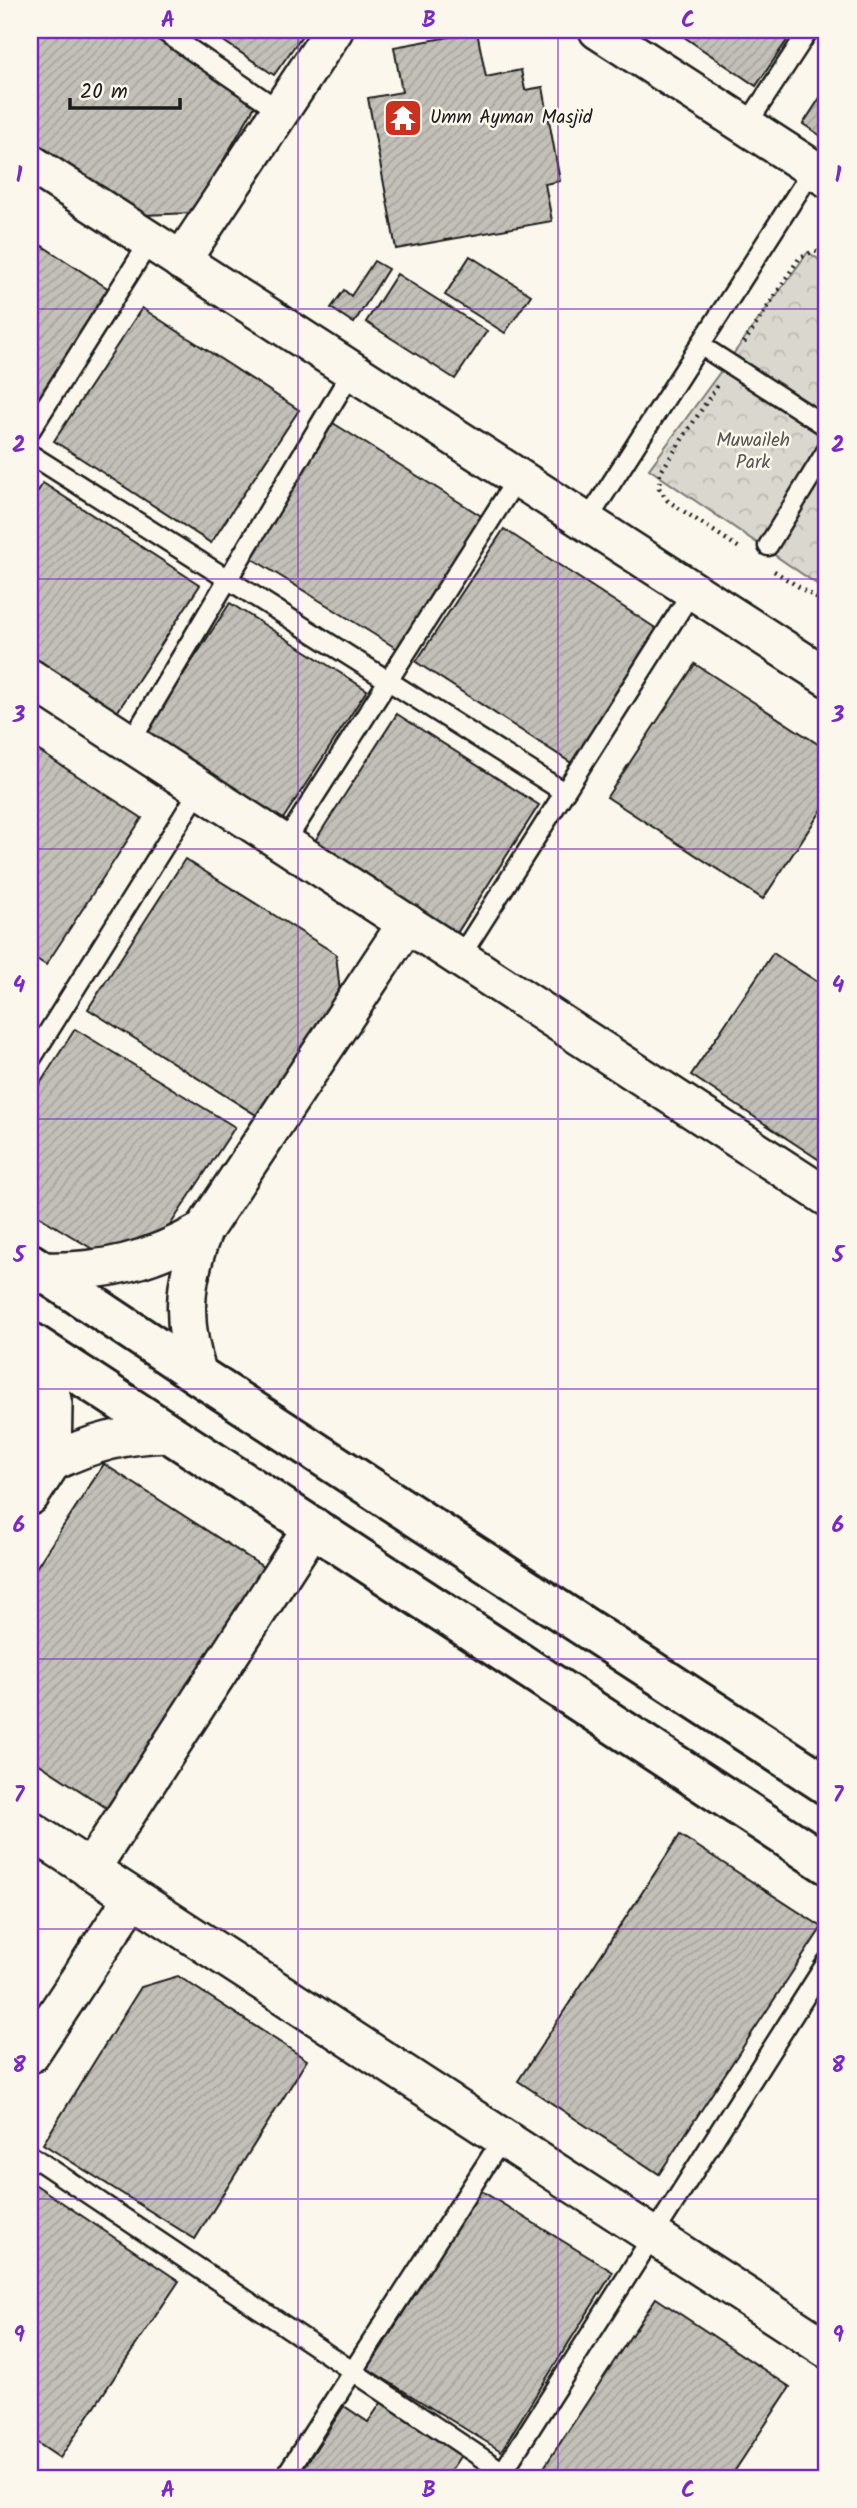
<svg xmlns="http://www.w3.org/2000/svg" width="857" height="2508" viewBox="0 0 857 2508" font-family="Kalam,sans-serif">
<style>
.park{fill:url(#park-crowns);stroke:#7b7a75;stroke-width:2}
.building{fill:url(#building-hatch);stroke:#1c1c1c;stroke-width:2}
.lines{fill:none;stroke-linecap:round;stroke-linejoin:round}
.lane-casing{stroke:#1c1c1c;stroke-width:23}
.street-casing{stroke:#1c1c1c;stroke-width:42}
.secondary-casing{stroke:#1c1c1c;stroke-width:44}
.path{stroke:#1c1c1c;stroke-width:4.5;stroke-dasharray:2 5;stroke-linecap:butt}
.lane{stroke:#fbf7ec;stroke-width:18}
.street{stroke:#fbf7ec;stroke-width:37}
.secondary{stroke:#fbf7ec;stroke-width:38}
.grid{fill:none;stroke:#7b2cbf;stroke-width:2;stroke-opacity:0.55}
.labels{text-anchor:middle;dominant-baseline:central;stroke-width:5;stroke-linejoin:round;paint-order:stroke}
.poi-label{font-size:19px;fill:#1c1c1c;stroke:#fbf7ec;text-anchor:start}
.park-label{font-size:19px;fill:#555451;stroke:#fbf7ec}
.neatline{fill:none;stroke:#7b2cbf;stroke-width:2.5}
.grid-label{font-size:23px;text-anchor:middle;font-weight:bold;fill:#7b2cbf}
</style>
<defs>
<pattern id="park-crowns" width="20" height="18" patternUnits="userSpaceOnUse" patternTransform="scale(1.75)"><rect width="20" height="18" fill="#dad7ce"/><path d="M2 6a3 3 0 1 1 6 0M12 15a3 3 0 1 1 6 0" fill="none" stroke="#bab8b0"/></pattern>
<pattern id="building-hatch" width="6" height="6" patternUnits="userSpaceOnUse" patternTransform="scale(1.75)"><rect width="6" height="6" fill="#c3c0b8"/><path d="M-1 1l2-2M0 6l6-6M5 7l2-2" fill="none" stroke="#a7a49e"/></pattern>
</defs>
<rect width="100%" height="100%" fill="#fbf7ec"/>
<filter id="ink" filterUnits="userSpaceOnUse"><feTurbulence type="fractalNoise" baseFrequency=".0143" numOctaves="2"/><feDisplacementMap in="SourceGraphic" scale="14" xChannelSelector="R" yChannelSelector="G"/><feConvolveMatrix kernelMatrix="1 2 1 2 8 2 1 2 1" color-interpolation-filters="sRGB"/></filter>
<g filter="url(#ink)">
<!-- park -->
<path class="park" d="M808,252L827,265V591L649,469Z"/>
<!-- building -->
<g class="building">
<path d="M39,30H144L256,104L193,213L143,215L30,139V45Z"/>
<path d="M207,30H306L274,75Z"/>
<path d="M674,30H794L756,86Z"/>
<path d="M477,32L486,77L521,70L525,90L543,87L560,181L545,184L552,221L396,249L368,98L402,92L394,47Z"/>
<path d="M827,87V140L803,124Z"/>
<path d="M30,238L112,291L30,416Z"/>
<path d="M470,256L531,295L505,333L445,295Z"/>
<path d="M374,261L388,269L354,323L331,308L344,290L351,296Z"/>
<path d="M397,274L487,331L455,379L366,322Z"/>
<path d="M142,308L299,410L211,543L54,441Z"/>
<path d="M333,423L483,517L399,650L248,556Z"/>
<path d="M43,483L200,585L112,720L30,666V504Z"/>
<path d="M504,529L660,631L573,764L416,662Z"/>
<path d="M230,603L367,690L279,825L142,738Z"/>
<path d="M695,664L827,750V802L763,899L607,797Z"/>
<path d="M397,714L539,805L452,941L309,850Z"/>
<path d="M30,745L142,818L46,965L30,955Z"/>
<path d="M185,859L336,954L341,1002L264,1120L88,1009Z"/>
<path d="M773,953L827,988V1165L691,1075Z"/>
<path d="M75,1029L235,1127L159,1242L104,1256L30,1211V1099Z"/>
<path d="M104,1464L274,1574L116,1814L30,1758V1577Z"/>
<path d="M680,1835L822,1927L659,2174L518,2081Z"/>
<path d="M178,1976L307,2060L195,2239L43,2144L141,1987Z"/>
<path d="M33,2183L179,2281L60,2458L30,2438V2188Z"/>
<path d="M480,2190L613,2272L501,2451L368,2369Z"/>
<path d="M656,2298L790,2387L730,2478H550L541,2472Z"/>
<path d="M383,2400L463,2452L447,2476L451,2478H297L344,2406L368,2422Z"/>
</g>
<g class="lines">
<!-- lane casing -->
<g class="lane-casing">
<g id="lane">
<path d="M162,30L280,111"/>
<path d="M746,126L809,30"/>
<path d="M700,345L827,427"/>
<path d="M30,431L150,241"/>
<path d="M30,454L564,792"/>
<path d="M587,521L813,169"/>
<path d="M768,546L827,450"/>
<path d="M130,743L352,371"/>
<path d="M284,844L518,477"/>
<path d="M460,957L693,590"/>
<path d="M30,1061L200,789"/>
<path d="M30,2155L503,2472"/>
<path d="M284,2478L503,2138"/>
<path d="M499,2478L827,1962"/>
</g>
</g>
<!-- street casing -->
<g class="street-casing">
<g id="street">
<path d="M598,30L827,178"/>
<path d="M30,163L827,677"/>
<path d="M181,261L334,30"/>
<path d="M30,678L827,1197"/>
<path d="M42,1271C103,1273 150,1261 203,1231"/>
<path d="M198,1375C181,1322 183,1283 203,1231L407,923"/>
<path d="M52,1462C92,1443 125,1434 169,1433"/>
<path d="M30,1496L52,1462L53,1405L42,1350"/>
<path d="M30,1830L827,2349"/>
<path d="M90,1870L313,1526"/>
<path d="M30,2054L132,1899"/>
</g>
</g>
<!-- secondary casing -->
<g class="secondary-casing">
<g id="secondary">
<path d="M30,1263L198,1375L827,1785"/>
<path d="M30,1342L827,1864"/>
</g>
</g>
<!-- path -->
<g class="path">
<path d="M744,343L800,257L815,251L827,255"/>
<path d="M717,386L660,473L659,488L668,501L741,549"/>
<path d="M774,571L818,599L827,602"/>
</g>
<!-- lane -->
<use href="#lane" class="lane"/>
<!-- street -->
<use href="#street" class="street"/>
<!-- secondary -->
<use href="#secondary" class="secondary"/>
</g>
</g>
<!-- grid -->
<path class="grid" d="M298,30V2478M558,30V2478M30,309H827M30,579H827M30,849H827M30,1119H827M30,1389H827M30,1659H827M30,1929H827M30,2199H827"/>
<!-- icons -->
<defs>
<g id="temple-square" transform="scale(2.0125)"><rect x="-9" y="-9" width="18" height="18" rx="4" fill="#c8321e" stroke="#fbf7ec"/><path d="M0-6L5-2H3V0L6.5 2.5H4V6H1.5V3h-3V6H-4V2.5H-6.5L-3 0V-2H-5Z" fill="#fff"/></g>
</defs>
<g fill-rule="evenodd">
<use href="#temple-square" x="403" y="118"/>
</g>
<g class="labels">
<!-- poi labels -->
<g class="poi-label">
<text x="430" y="118">Umm Ayman Masjid</text>
</g>
<!-- park labels -->
<g class="park-label">
<text x="753" y="441">Muwaileh<tspan x="753" dy="22">Park</tspan></text>
</g>
</g>
<!-- margin -->
<rect width="857" height="2508" fill="none" stroke="#fbf7ec" stroke-width="77"/>
<!-- scale -->
<path d="M70 98v10h110v-10" fill="none" stroke="#1c1c1c" stroke-width="3.5"/>
<text x="80" y="98" font-size="21" fill="#1c1c1c" stroke="#fbf7ec" stroke-width="5" paint-order="stroke">20 m</text>
<rect x="38" y="38" width="780" height="2432" class="neatline"/>
<g class="grid-label">
<text x="168" y="27">A</text>
<text x="429" y="27">B</text>
<text x="688" y="27">C</text>
<text x="19" y="182">1</text>
<text x="838" y="182">1</text>
<text x="19" y="452">2</text>
<text x="838" y="452">2</text>
<text x="19" y="722">3</text>
<text x="838" y="722">3</text>
<text x="19" y="992">4</text>
<text x="838" y="992">4</text>
<text x="19" y="1262">5</text>
<text x="838" y="1262">5</text>
<text x="19" y="1532">6</text>
<text x="838" y="1532">6</text>
<text x="19" y="1802">7</text>
<text x="838" y="1802">7</text>
<text x="19" y="2072">8</text>
<text x="838" y="2072">8</text>
<text x="19" y="2342">9</text>
<text x="838" y="2342">9</text>
<text x="168" y="2497">A</text>
<text x="429" y="2497">B</text>
<text x="688" y="2497">C</text>
</g>
</svg>
